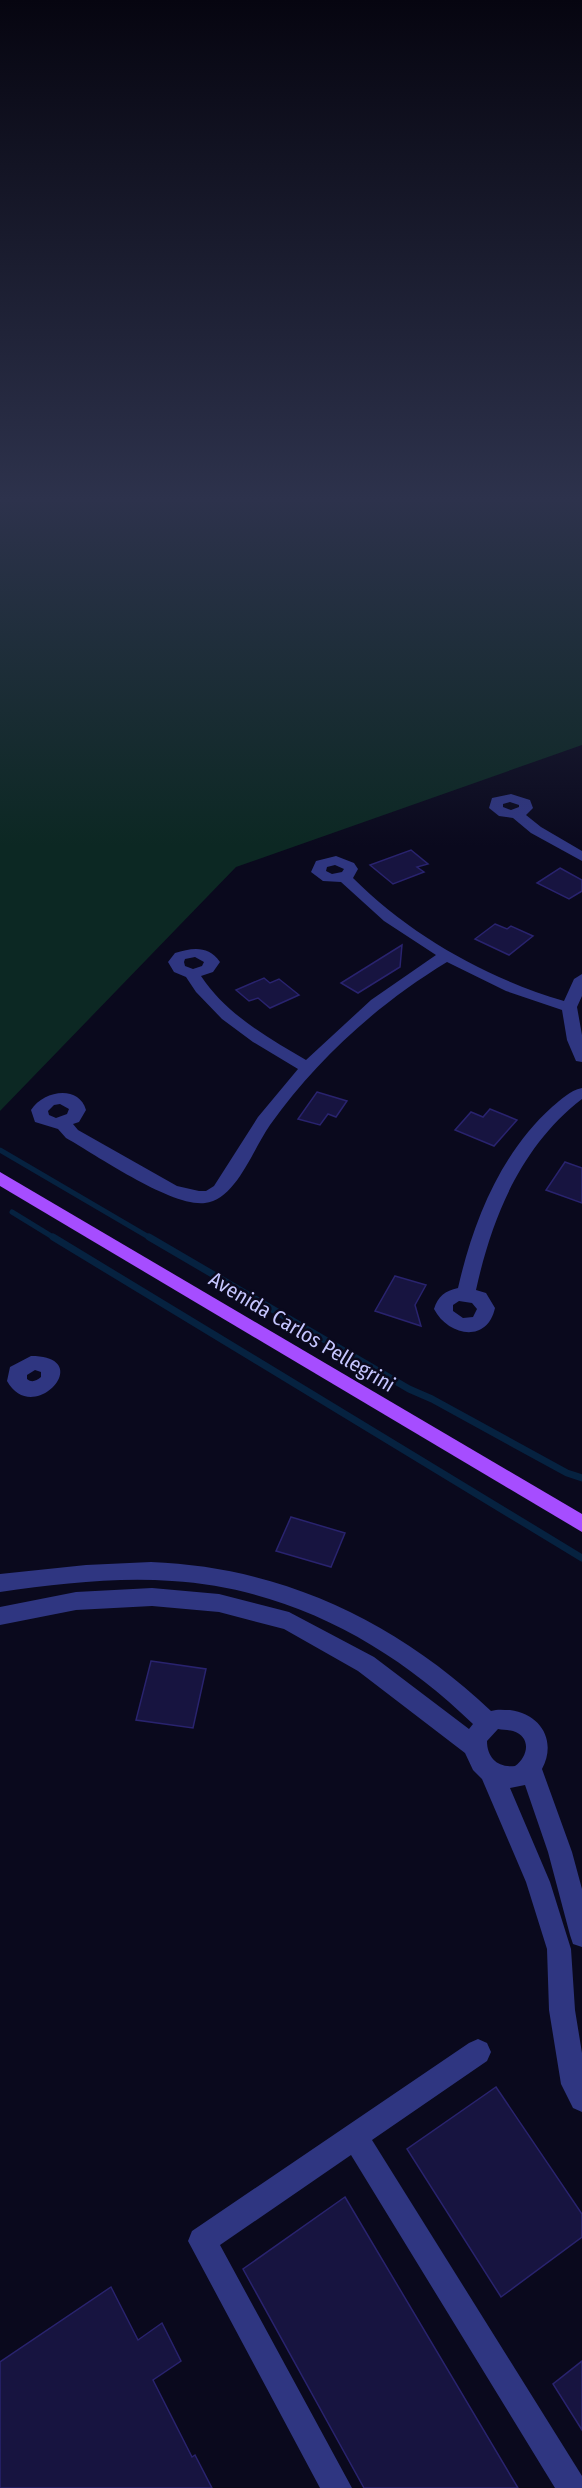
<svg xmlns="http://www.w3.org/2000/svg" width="582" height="2488" viewBox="0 0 582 2488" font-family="'Fira Sans Condensed',sans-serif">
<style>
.green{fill:#0c2823}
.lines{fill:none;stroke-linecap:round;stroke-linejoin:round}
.stream-far1{stroke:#062240;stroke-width:5}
.stream{stroke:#062240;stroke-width:7}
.building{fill:#171440;stroke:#29236e;stroke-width:1.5}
.minor{fill:#2f3681;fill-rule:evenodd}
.major{fill:#a64dff;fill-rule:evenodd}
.labels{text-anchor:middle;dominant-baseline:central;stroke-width:5;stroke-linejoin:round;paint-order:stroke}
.street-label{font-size:21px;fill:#c6c6ff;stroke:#0a091d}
</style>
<rect width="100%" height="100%" fill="#0a091d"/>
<!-- green -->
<path class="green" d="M0,498H582V745L236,867L0,1111Z"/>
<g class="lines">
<!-- stream-far1 -->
<g class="stream-far1">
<path d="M0,1150L152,1239"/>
<path d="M12,1212L56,1239"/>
</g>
<!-- stream -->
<g class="stream">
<path d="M53,1237L582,1558"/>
<path d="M149,1237L409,1389L432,1399L567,1473L582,1478"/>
</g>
</g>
<!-- building -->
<g class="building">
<path d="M411,850L428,864L417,867L424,872L393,884L370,865Z"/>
<path d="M560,868L582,880V891L569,899L537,883Z"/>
<path d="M495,924L507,929L511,926L533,936L509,955L475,939Z"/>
<path d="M402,945L400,967L358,993L341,983Z"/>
<path d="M264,978L270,983L279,979L299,995L270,1008L258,998L249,1001L236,990Z"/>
<path d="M317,1092L347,1101L336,1117L328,1114L320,1125L298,1119Z"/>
<path d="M490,1109L517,1120L494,1146L455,1130L471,1112L483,1117Z"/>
<path d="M565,1162L582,1168V1203L546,1190Z"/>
<path d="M395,1276L426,1285L415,1305L421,1326L375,1311Z"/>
<path d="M291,1517L345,1533L331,1567L276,1551Z"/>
<path d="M151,1661L206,1669L193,1728L136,1720Z"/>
<path d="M496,2087L582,2214V2237L501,2297L407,2149Z"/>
<path d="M345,2197L518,2488H364L243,2269Z"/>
<path d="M111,2287L138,2340L162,2323L181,2361L153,2380L192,2457L195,2455L212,2488H0V2362Z"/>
<path d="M582,2361V2430L553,2384Z"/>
</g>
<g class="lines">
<!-- minor -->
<g class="minor">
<path d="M511,794L530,800L533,808L526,815L541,827L582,851V861L531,833L513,818L499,816L489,808L492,798ZM510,802L519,805V807L511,810L503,807V804Z"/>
<path d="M336,856L354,863L358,869L353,878C410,935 486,978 564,1001L574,979L582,974V996L577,1007L582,1035V1062L576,1061L567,1040L562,1010L506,991L447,962C378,1004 317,1059 270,1125C253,1149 236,1200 205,1203C171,1207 98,1156 66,1138L58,1129L35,1122L31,1110C44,1090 79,1085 86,1110L79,1122L73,1124L78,1130L177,1186L199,1191H206L214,1186L258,1117L298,1069L253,1042L222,1019L196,992L186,977L174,972L168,962L175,953C192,948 208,945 220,962L213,972L201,976C226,1014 267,1037 306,1060L371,1000L436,955L384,921L341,882L323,881L311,872L316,861ZM335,865L344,869L342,872L332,874L326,871L327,867ZM195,957L204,962L202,966L193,969L185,966L184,962L185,959ZM60,1104L69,1109L67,1114L56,1118L49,1115L48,1111L54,1105Z"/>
<path d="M582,1088V1099C521,1146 492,1217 476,1290L486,1293L495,1308C487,1344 448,1336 434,1309C438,1296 445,1291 458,1288C473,1222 500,1154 552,1107C562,1099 569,1091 582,1088ZM459,1301L472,1303L477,1309L473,1317L463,1318L453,1311V1305Z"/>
<path d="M31,1356C98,1356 33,1428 7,1381L10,1367ZM35,1370L41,1372V1377C36,1381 32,1383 27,1379V1375Z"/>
<path d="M151,1562C283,1567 397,1622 491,1711C498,1709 503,1710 510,1710C541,1714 557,1741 542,1769L572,1852L582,1889V1947L573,1944L570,1935L548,1852L525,1785L510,1788L550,1882L571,1949L575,2010L582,2053V2112L573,2108L561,2084L549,2010L547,1949L526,1882L482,1779L473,1770L465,1753L358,1671L284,1629L219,1612L152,1606L76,1610L0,1625V1607L76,1592L152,1588L219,1594L289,1612L374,1657L469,1729L473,1724C391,1644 288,1588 172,1581C115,1577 57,1584 0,1592V1574L86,1565ZM498,1729C503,1730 509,1730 513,1731C532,1737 528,1757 515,1766C498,1768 487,1758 487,1741Z"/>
<path d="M478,2039L487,2043L491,2052L487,2061L372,2140L582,2476V2488H555L351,2155L220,2245L352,2488H320L188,2241L192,2231L469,2043Z"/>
</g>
<!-- major -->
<path class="major" d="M0,1172L582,1514V1532L0,1186Z"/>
</g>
<!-- sky -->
<linearGradient id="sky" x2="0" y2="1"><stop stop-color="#060510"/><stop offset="0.59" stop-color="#2d324c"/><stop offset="1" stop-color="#2d324c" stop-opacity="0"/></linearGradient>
<rect width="582" height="846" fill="url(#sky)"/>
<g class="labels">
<!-- street labels -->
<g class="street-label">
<text transform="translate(302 1332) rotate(31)">Avenida Carlos Pellegrini</text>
</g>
</g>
</svg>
